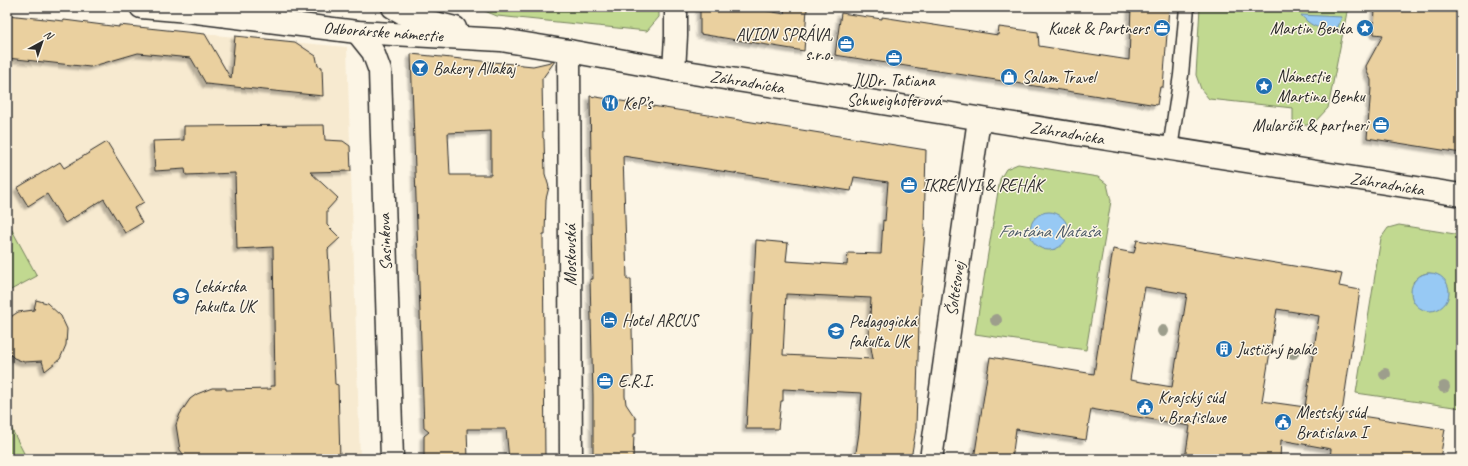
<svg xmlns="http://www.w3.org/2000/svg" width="1468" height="466" viewBox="0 0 1468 466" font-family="Caveat,sans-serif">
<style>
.built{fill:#f7ead0}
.green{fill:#c1d990;stroke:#76825e;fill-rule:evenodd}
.water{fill:#97c9f4;stroke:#6c8aa4}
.building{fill:#ead09f;stroke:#2b2b2b;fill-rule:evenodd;filter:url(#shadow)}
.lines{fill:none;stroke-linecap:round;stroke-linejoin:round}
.service-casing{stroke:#2b2b2b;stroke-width:17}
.minor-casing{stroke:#2b2b2b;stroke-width:25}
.tertiary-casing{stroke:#2b2b2b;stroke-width:25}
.service{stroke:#fcf5e5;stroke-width:14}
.minor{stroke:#fcf5e5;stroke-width:22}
.tertiary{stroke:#fcf5e5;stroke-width:22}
.tree{fill:#9d9e8c}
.labels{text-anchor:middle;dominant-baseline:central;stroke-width:3;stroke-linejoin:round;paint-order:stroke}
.poi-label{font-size:17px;fill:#2b2b2b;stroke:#fcf5e5;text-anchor:start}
.street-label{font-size:17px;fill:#2b2b2b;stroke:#fcf5e5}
.water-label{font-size:18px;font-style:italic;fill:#4b5a67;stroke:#fcf5e5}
</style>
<defs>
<filter id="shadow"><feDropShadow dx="-3.5" dy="3.5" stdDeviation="1" flood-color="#0004"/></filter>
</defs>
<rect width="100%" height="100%" fill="#fcf5e5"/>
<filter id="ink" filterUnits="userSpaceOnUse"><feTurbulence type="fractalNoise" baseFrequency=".025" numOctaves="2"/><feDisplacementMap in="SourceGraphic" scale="8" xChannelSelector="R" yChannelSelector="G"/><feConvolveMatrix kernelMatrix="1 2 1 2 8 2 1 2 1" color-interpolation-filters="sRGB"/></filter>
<g filter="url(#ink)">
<!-- built -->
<g class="built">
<path d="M7,14L93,24L347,47L360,459H27L7,420Z"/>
<path d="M883,220L924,226L923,256H924L919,310V322H921L918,352L917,405L859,433L862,393L784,389L783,401H781L778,429H746L756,240L788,243L787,261L847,265L848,253L881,254Z"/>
</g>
<!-- green -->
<g class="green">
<path d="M475,7H659V17L647,31L497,16Z"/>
<path d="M1200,7H1348L1328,108L1313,124L1293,127V108L1209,99L1201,89L1196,75Z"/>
<path d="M1018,164L1098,177L1107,184L1111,201L1086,350L975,334L1000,179L1006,169ZM1045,213C1056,212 1065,220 1068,231L1055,249C1030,254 1020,221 1045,213Z"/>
<path d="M7,221L37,276L7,292Z"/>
<path d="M1399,225L1461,235V408L1356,393L1381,238L1388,228ZM1427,273C1456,274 1454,312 1426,310L1413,282L1421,275Z"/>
<path d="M7,420L27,459H7Z"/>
</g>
<!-- water -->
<g class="water">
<path d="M1301,15L1342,17L1337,29C1320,29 1312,28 1301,15Z"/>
<circle cx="1049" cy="231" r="19"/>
<circle cx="1430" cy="292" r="19"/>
</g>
<!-- building -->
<g class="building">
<path d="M700,7H747L784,14L785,7L807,9L804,51L700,34Z"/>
<path d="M1131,7H1169L1163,87H1160L1157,105L835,55L841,13L882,19V17L998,35L999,27L1038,32L1039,46L1129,60Z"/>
<path d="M1375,7H1461V153L1367,138L1371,88V80L1367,72L1366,66L1383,35L1374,34Z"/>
<path d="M7,15L64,21V20L119,27V25L205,34L231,79L235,36L295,42L316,56L318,66L322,67L323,96L206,84L191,58L138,53L90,67L7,58Z"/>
<path d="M411,54L533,66L555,61L542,79L543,138L544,139L545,174L549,187L546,199L545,234H543L545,459H509L506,429H467L468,459H424V436L429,432L424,428ZM491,131V175H450L448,133Z"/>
<path d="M590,96L926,150L924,230L925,231L923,256H924L919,322L916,428L911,459H855L859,433L862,393L783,389V401H781L778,429H746L756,240L788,243L786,261L847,265L848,253L881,254L883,220L885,221L888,182L854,177L851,191L623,156L627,279H631L633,377H625V396L626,404L636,419V434H634L633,459H593V396L590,279H593ZM786,294L871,298L869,336L873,359L783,355Z"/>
<path d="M324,125L325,140L343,141L350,146L351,171L310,172L338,198L327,210V225L340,238L328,249L335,384L338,385L340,459H187L180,450L176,425L180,414L190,399L197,394L212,388H226V390L271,389L270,386H275L273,247L237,249L235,173L186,175L185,169L155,171L153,141L184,140V126Z"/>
<path d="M107,142L144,202L134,208L142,223L125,233L104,199L65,223L47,194L28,206L17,188L60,162L64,168Z"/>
<path d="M1137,240L1342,274L1339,286L1360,290L1342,413L1445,429L1440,459H1330L1331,449L1281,440L1280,459H1185L1190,426L1091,409L1086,440L1016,429L1012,459H974L990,357L1094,374L1113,249L1134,253ZM1145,287L1187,294L1172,387L1130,380ZM1277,309L1319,316L1305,407L1262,401Z"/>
<path d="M36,300L47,303L61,316L67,329L66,345L60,359L45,371L42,361L24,362L14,358L7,351V322L12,316L18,312L34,310Z"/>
</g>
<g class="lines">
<!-- service casing -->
<g class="service-casing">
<path id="service" d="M1170,149L1181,75L1187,7"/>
</g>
<!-- minor casing -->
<g class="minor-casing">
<g id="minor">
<path d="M357,32L373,52L380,71L392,459"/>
<path d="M569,51L571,459"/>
<path d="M674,70L676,36V7"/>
<path d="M931,459L979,119"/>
</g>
</g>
<!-- tertiary casing -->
<g class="tertiary-casing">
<g id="tertiary">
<path d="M141,7L188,11L357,32L501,40L569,51L674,70L1461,195"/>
<path d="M393,7L410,17L455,28"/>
</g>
</g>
<!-- service -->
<use href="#service" class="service"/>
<!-- minor -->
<use href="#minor" class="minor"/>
<!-- tertiary -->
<use href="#tertiary" class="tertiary"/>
</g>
<!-- trees -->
<g class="tree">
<circle cx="996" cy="320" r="6"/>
<circle cx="1163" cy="331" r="6"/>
<circle cx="1293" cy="353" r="6"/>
<circle cx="1385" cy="374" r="6"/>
<circle cx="1444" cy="387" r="6"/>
</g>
</g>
<!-- icons -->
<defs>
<g id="office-disc" transform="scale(0.9)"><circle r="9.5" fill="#1f6fb2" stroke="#fcf5e5"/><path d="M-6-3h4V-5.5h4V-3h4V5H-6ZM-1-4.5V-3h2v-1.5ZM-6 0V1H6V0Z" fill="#fff"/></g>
<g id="sight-disc" transform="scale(0.9)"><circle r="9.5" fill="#1f6fb2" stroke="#fcf5e5"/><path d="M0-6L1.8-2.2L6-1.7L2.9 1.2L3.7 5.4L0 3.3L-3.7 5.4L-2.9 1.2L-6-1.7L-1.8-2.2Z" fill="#fff"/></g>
<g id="bar-disc" transform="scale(0.9)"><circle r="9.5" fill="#1f6fb2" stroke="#fcf5e5"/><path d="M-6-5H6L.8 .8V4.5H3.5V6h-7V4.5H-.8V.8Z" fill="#fff"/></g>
<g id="shop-disc" transform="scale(0.9)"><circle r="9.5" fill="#1f6fb2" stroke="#fcf5e5"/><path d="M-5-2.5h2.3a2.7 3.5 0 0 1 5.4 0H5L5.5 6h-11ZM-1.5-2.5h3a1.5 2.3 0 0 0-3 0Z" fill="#fff"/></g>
<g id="restaurant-disc" transform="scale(0.9)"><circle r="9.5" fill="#1f6fb2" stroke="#fcf5e5"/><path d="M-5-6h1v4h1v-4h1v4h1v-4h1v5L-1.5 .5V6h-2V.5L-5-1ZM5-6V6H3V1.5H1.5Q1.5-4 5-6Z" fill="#fff"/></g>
<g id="university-disc" transform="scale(0.9)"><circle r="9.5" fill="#1f6fb2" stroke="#fcf5e5"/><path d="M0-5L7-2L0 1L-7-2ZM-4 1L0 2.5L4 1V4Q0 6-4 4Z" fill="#fff"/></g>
<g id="hotel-disc" transform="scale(0.9)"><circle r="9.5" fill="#1f6fb2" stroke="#fcf5e5"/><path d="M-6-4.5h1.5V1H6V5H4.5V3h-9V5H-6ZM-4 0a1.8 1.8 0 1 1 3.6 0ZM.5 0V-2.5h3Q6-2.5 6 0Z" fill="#fff"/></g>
<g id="building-disc" transform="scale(0.9)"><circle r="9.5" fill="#1f6fb2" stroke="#fcf5e5"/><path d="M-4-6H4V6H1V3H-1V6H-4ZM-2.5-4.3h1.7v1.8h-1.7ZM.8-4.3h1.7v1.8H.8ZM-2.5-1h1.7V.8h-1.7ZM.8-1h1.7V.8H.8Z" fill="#fff"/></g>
<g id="civic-disc" transform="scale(0.9)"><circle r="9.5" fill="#1f6fb2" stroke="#fcf5e5"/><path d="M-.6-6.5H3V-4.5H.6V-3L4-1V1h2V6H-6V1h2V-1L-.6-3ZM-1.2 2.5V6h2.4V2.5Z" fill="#fff"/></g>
</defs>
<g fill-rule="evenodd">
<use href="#office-disc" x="1162" y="28"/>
<use href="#sight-disc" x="1365" y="28"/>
<use href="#office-disc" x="846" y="44"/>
<use href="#office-disc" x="894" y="58"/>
<use href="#bar-disc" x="420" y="68"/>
<use href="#shop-disc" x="1009" y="77"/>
<use href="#sight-disc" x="1264" y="86"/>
<use href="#restaurant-disc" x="610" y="103"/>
<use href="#office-disc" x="1381" y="125"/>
<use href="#office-disc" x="909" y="185"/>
<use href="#university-disc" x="181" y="296"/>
<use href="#hotel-disc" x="609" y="320"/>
<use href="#university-disc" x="836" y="331"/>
<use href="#building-disc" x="1224" y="349"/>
<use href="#office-disc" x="605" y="381"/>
<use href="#civic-disc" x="1145" y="407"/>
<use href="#civic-disc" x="1283" y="422"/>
</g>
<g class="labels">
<!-- poi labels -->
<g class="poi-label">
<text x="1149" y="28" text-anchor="end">Kucek &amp; Partners</text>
<text x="1352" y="28" text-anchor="end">Martin Benka</text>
<text x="833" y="34" text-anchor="end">AVION SPRÁVA,<tspan x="833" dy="20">s.r.o.</tspan></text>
<text x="433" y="68">Bakery Allakaj</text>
<text x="1277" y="76">Námestie<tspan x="1277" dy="20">Martina Benku</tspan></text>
<text x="1022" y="77">Salam Travel</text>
<text x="894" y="80" text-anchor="middle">JUDr. Tatiana<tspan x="894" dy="20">Schweighoferová</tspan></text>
<text x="623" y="103">KeP’s</text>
<text x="1368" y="125" text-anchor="end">Mularčík &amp; partneri</text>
<text x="922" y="185">IKRÉNYI &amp; REHÁK</text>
<text x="194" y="286">Lekárska<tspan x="194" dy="20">fakulta UK</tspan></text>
<text x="622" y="320">Hotel ARCUS</text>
<text x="849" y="321">Pedagogická<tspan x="849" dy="20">fakulta UK</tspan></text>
<text x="1237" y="349">Justičný palác</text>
<text x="618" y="381">E.R.I.</text>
<text x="1158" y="397">Krajský súd<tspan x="1158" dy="20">v Bratislave</tspan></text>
<text x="1296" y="412">Mestský súd<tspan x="1296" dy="20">Bratislava I</tspan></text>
</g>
<!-- street labels -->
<g class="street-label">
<text transform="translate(383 32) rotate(4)">Odborárske námestie</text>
<text transform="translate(747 82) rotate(9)">Záhradnícka</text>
<text transform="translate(1067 133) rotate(9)">Záhradnícka</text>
<text transform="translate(1387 184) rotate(9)">Záhradnícka</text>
<text transform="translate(385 242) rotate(-92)">Sasinkova</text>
<text transform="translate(570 255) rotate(-90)">Moskovská</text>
<text transform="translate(955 289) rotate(-82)">Šoltésovej</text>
</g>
<!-- water labels -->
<g class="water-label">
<text x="1049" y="231">Fontána Nataša</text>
</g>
</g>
<!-- margin -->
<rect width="1468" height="466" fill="none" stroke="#fcf5e5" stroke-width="24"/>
<rect x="12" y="12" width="1444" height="442" fill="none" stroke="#2b2b2b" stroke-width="1.5" filter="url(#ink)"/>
<!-- north arrow -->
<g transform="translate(42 42) rotate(40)" stroke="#fcf5e5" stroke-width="3" paint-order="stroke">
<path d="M0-3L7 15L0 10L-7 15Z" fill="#2b2b2b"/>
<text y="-6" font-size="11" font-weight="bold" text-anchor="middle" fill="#2b2b2b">N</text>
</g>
</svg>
